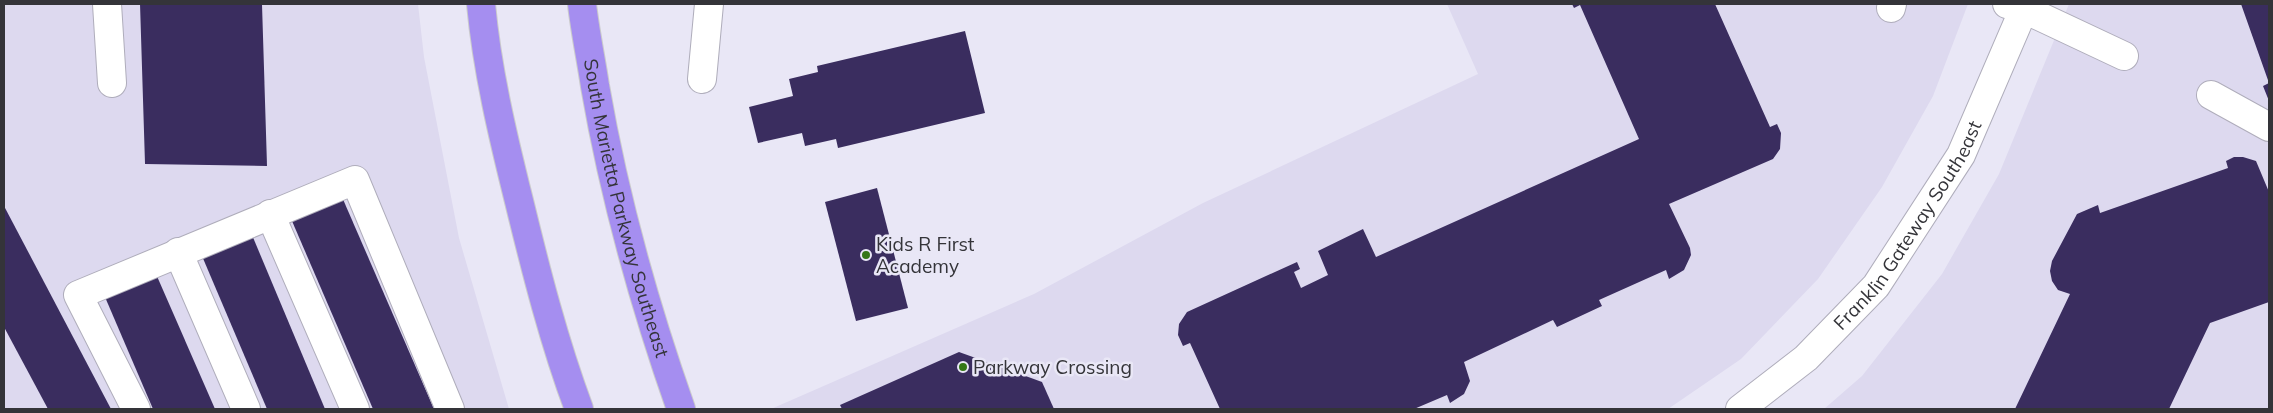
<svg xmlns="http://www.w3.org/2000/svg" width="2273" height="413" viewBox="0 0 2273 413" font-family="Mulish,sans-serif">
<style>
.built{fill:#ddd9ef}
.building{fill:#3a2d5f}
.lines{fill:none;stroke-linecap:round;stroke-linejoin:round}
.minor-casing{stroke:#afadbb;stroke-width:30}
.highway-casing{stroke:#cacacc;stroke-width:30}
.minor{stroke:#fff;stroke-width:28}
.highway{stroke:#a58ef0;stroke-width:28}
.poi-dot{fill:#347716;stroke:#e9e7f6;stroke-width:2}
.labels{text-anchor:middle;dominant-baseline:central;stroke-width:5;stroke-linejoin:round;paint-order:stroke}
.street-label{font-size:19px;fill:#343439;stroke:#e9e7f6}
.poi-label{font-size:19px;fill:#343439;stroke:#e9e7f6;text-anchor:start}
</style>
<rect width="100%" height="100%" fill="#e9e7f6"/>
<!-- built -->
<g class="built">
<path d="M4,4H418L424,57L459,238L509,409H4Z"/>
<path d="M1447,4H1968L1933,96L1882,187L1818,279L1741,359L1668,409H771L1034,294L1203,203L1478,74Z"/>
<path d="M2069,4H2269V409H1824L1862,376L1942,274L1999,174Z"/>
</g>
<!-- building -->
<g class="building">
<path d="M140,4H262L267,166L145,164Z"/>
<path d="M1572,4H1715L1770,127L1777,124L1781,133L1780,149L1773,159L1669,204L1690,248L1691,255L1684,270L1669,279L1666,270L1599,300L1602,306L1557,327L1553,320L1464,362L1470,381L1464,394L1450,403L1447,395L1414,409H1220L1190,343L1183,346L1178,335L1179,324L1187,312L1297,262L1300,269L1294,272L1301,288L1328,275L1318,251L1363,229L1376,257L1639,139L1580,5L1574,8Z"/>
<path d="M2241,4H2269V101L2263,86L2269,83Z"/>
<path d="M965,31L985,113L838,148L836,139L805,146L802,133L758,143L749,107L793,96L789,79L818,72L817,66Z"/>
<path d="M2234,157H2243L2256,161L2269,192V302L2210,323L2169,409H2015L2070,294L2058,290L2052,281L2050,271L2052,261L2077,214L2098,205L2100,213L2228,168L2226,161Z"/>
<path d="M877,188L908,308L856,321L825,202Z"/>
<path d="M342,197L434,409H373L292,221Z"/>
<path d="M4,206L111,409H48L4,327Z"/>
<path d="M252,235L325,409H267L202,256Z"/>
<path d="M156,274L215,409H153L105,297Z"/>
<path d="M959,352L1042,382L1054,409H842L840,405Z"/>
</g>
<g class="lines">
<!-- minor casing -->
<g class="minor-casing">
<g id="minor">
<path d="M107,4L112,83"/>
<path d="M2007,4L2024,9L2124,56"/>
<path d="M1891,8L1892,4"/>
<path d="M702,79L709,4"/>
<path d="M2211,95L2269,127"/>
<path d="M270,214L355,409"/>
<path d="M178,252L246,409"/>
<path d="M136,409L78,295L355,180L450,409"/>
<path id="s1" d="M1740,409L1806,358L1876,286L1961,155L2026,4"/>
</g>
</g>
<!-- highway casing -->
<g class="highway-casing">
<g id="highway">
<path d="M481,4C487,70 503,137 519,201C536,271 554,342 579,409"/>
<path id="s2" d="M582,4C585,31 591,59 595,86C614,196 644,304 681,409"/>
</g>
</g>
<!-- minor -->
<use href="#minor" class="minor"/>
<!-- highway -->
<use href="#highway" class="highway"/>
</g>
<!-- markers -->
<g class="poi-dot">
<circle cx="866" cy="255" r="5"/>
<circle cx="963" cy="367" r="5"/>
</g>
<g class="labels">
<!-- street labels -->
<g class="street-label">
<text stroke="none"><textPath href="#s2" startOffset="209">South Marietta Parkway Southeast</textPath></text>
<text stroke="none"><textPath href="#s1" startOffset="252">Franklin Gateway Southeast</textPath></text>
</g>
<!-- poi labels -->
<g class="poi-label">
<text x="876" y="244">Kids R First<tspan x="876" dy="22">Academy</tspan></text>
<text x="973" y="367">Parkway Crossing</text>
</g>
</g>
<!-- border -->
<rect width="2273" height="413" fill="none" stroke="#343439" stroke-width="10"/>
</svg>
